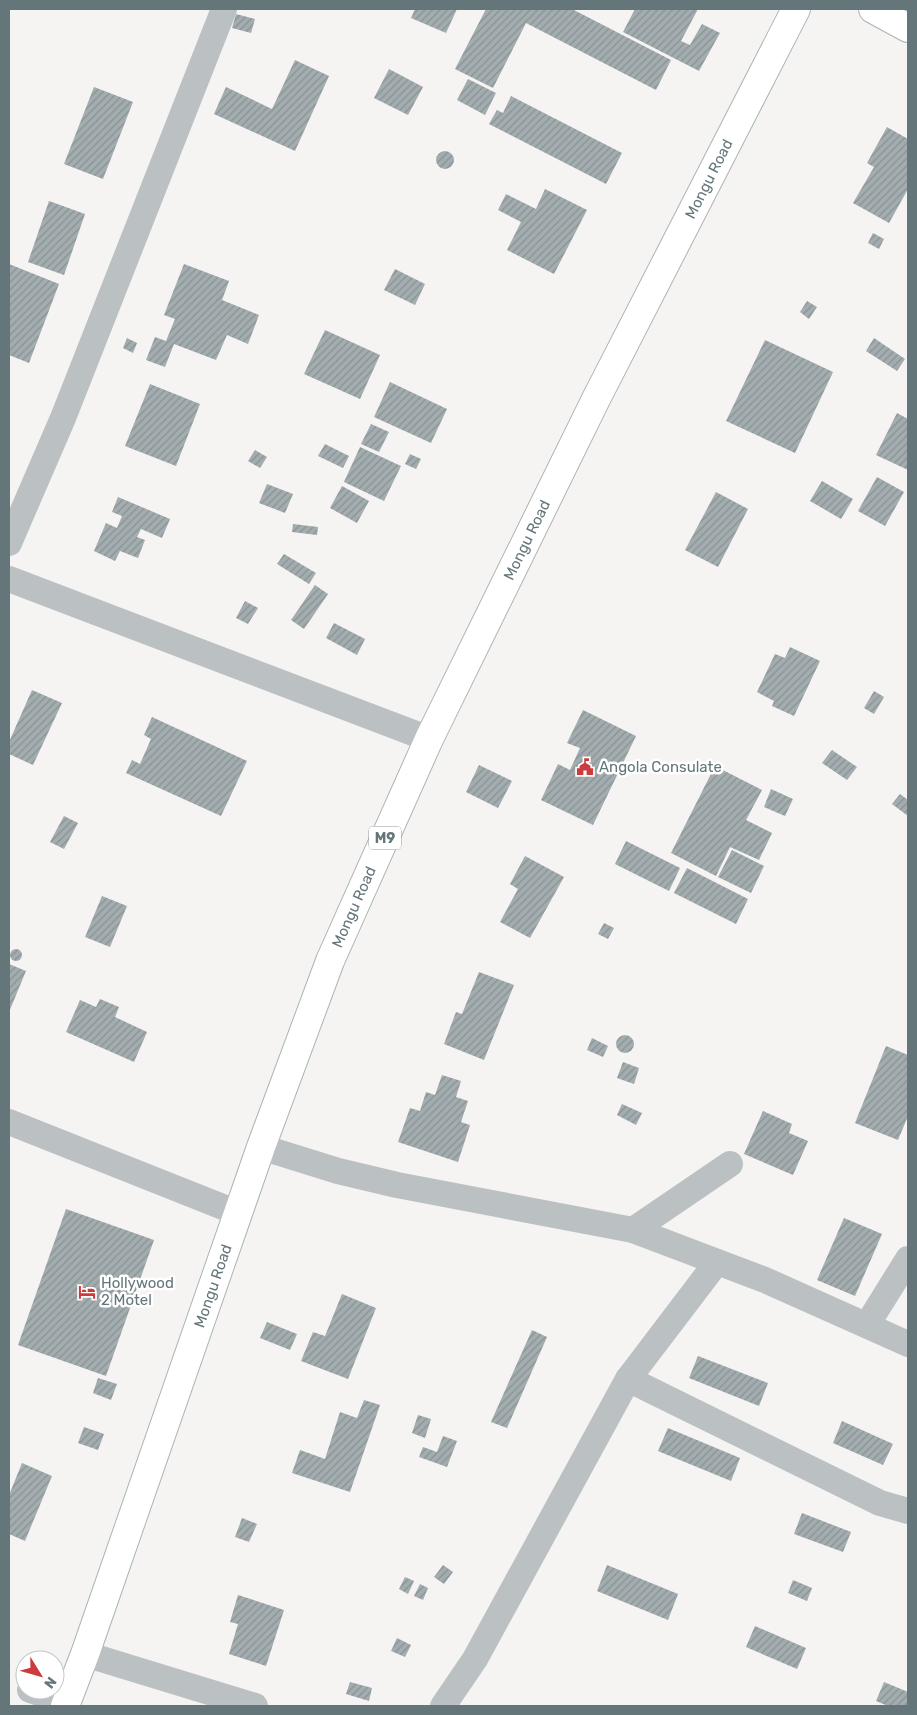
<svg xmlns="http://www.w3.org/2000/svg" width="917" height="1715" viewBox="0 0 917 1715" font-family="Rubik,sans-serif">
<style>
.building{fill:url(#building-hatch)}
.lines{fill:none;stroke-linecap:round;stroke-linejoin:round}
.secondary-casing{stroke:#abb3b4;stroke-width:30}
.primary-casing{stroke:#adb3b4;stroke-width:30}
.minor{stroke:#bbc0c2;stroke-width:26}
.secondary{stroke:#fff;stroke-width:28}
.primary{stroke:#fff;stroke-width:28}
.labels{text-anchor:middle;dominant-baseline:central;stroke-width:5;stroke-linejoin:round;paint-order:stroke}
.shield{fill:#fff;stroke:#929fa2;stroke-width:1}
.shield-label{font-size:14px;font-weight:bold;fill:#64767a}
.street-label{font-size:15px;fill:#64767a;stroke:#fff}
.poi-label{font-size:15px;fill:#64767a;stroke:#fff;text-anchor:start}
</style>
<defs>
<pattern id="building-hatch" width="6" height="6" patternUnits="userSpaceOnUse" patternTransform="scale(1.25)"><rect width="6" height="6" fill="#a3acae"/><path d="M-1 1l2-2M0 6l6-6M5 7l2-2" fill="none" stroke="#889193"/></pattern>
</defs>
<rect width="100%" height="100%" fill="#f5f4f2"/>
<!-- building -->
<g class="building">
<path d="M415,9H457L446,33L411,18Z"/>
<path d="M486,9H572L671,60L656,90L526,23L493,88L455,69Z"/>
<path d="M635,9H698L681,41L690,45L702,24L720,33L699,71L623,32Z"/>
<path d="M236,14L255,19L251,33L232,28Z"/>
<path d="M295,60L329,76L295,151L214,114L226,87L272,109Z"/>
<path d="M389,69L423,87L408,115L374,98Z"/>
<path d="M468,79L496,93L485,115L457,100Z"/>
<path d="M94,87L133,102L103,179L64,164Z"/>
<path d="M511,96L622,153L606,184L489,124L497,110L503,113Z"/>
<path d="M887,127L908,139V189L889,223L853,203L874,167L867,163Z"/>
<circle cx="445" cy="160" r="9"/>
<path d="M545,189L587,210L554,274L507,250L521,222L498,210L506,194L536,209Z"/>
<path d="M49,201L85,214L64,275L28,262Z"/>
<path d="M873,233L884,239L879,249L868,243Z"/>
<path d="M9,264L59,284L29,363L9,355Z"/>
<path d="M184,264L229,281L222,300L259,315L248,344L227,335L216,360L174,344L165,367L146,360L155,337L166,341L175,319L164,315Z"/>
<path d="M395,269L425,284L415,305L384,290Z"/>
<path d="M807,301L817,307L809,319L800,312Z"/>
<path d="M325,330L380,355L360,399L304,374Z"/>
<path d="M127,338L137,343L133,353L123,348Z"/>
<path d="M874,338L905,359L897,371L866,351Z"/>
<path d="M765,340L833,372L795,453L726,421Z"/>
<path d="M390,382L447,409L431,443L374,417Z"/>
<path d="M150,384L200,404L176,466L125,446Z"/>
<path d="M897,413L908,419V470L876,455Z"/>
<path d="M371,424L389,432L379,452L361,444Z"/>
<path d="M325,444L349,456L343,468L318,456Z"/>
<path d="M360,447L401,466L384,501L344,482Z"/>
<path d="M255,450L267,457L260,468L248,461Z"/>
<path d="M410,454L421,459L416,469L405,464Z"/>
<path d="M877,477L904,492L885,526L858,511Z"/>
<path d="M822,481L853,499L841,519L810,501Z"/>
<path d="M267,484L293,494L285,513L259,503Z"/>
<path d="M342,486L369,501L357,523L330,508Z"/>
<path d="M716,492L748,509L718,567L685,550Z"/>
<path d="M118,497L170,519L162,538L141,529L137,537L145,540L138,558L120,551L115,561L94,551L106,523L117,528L122,516L112,512Z"/>
<path d="M293,524L318,527L317,535L292,532Z"/>
<path d="M284,554L316,573L309,584L277,564Z"/>
<path d="M315,585L328,594L304,629L291,620Z"/>
<path d="M245,601L258,608L248,624L236,618Z"/>
<path d="M334,623L365,639L357,655L326,638Z"/>
<path d="M790,647L820,661L794,716L772,706L774,701L757,692L775,654L785,658Z"/>
<path d="M32,690L62,703L33,765L9,754V742Z"/>
<path d="M874,691L884,697L874,714L864,708Z"/>
<path d="M583,710L636,736L593,825L541,800L558,764L570,770L580,748L567,743Z"/>
<path d="M152,717L247,761L221,816L126,773L132,760L140,764L151,739L144,735Z"/>
<path d="M832,750L857,767L847,780L822,763Z"/>
<path d="M479,765L512,781L498,808L466,792Z"/>
<path d="M715,766L762,790L746,820L772,833L759,860L730,847L716,876L671,853Z"/>
<path d="M771,789L793,799L785,816L764,807Z"/>
<path d="M900,794L908,800V816L892,804Z"/>
<path d="M64,816L78,823L64,849L50,842Z"/>
<path d="M626,841L680,868L669,891L615,864Z"/>
<path d="M732,850L764,866L751,893L718,877Z"/>
<path d="M525,856L564,877L530,938L500,922L518,889L510,884Z"/>
<path d="M687,868L748,899L736,924L674,893Z"/>
<path d="M102,896L127,906L110,947L85,937Z"/>
<path d="M604,923L614,928L608,939L598,934Z"/>
<circle cx="16" cy="955" r="6"/>
<path d="M9,964L26,971L9,1012Z"/>
<path d="M479,972L514,985L484,1060L444,1044L456,1012L462,1014Z"/>
<path d="M100,999L119,1007L115,1017L147,1032L134,1062L66,1032L80,1000L96,1007Z"/>
<circle cx="625" cy="1044" r="9"/>
<path d="M592,1038L608,1046L603,1057L587,1050Z"/>
<path d="M886,1046L908,1055V1116L898,1140L855,1123Z"/>
<path d="M623,1062L639,1068L634,1084L617,1078Z"/>
<path d="M442,1075L461,1081L456,1097L468,1101L461,1122L470,1125L458,1162L398,1142L410,1108L420,1111L426,1092L435,1095Z"/>
<path d="M622,1104L642,1113L636,1125L617,1115Z"/>
<path d="M763,1111L792,1124L789,1133L808,1141L793,1175L744,1154Z"/>
<path d="M66,1209L154,1240L106,1376L18,1345Z"/>
<path d="M844,1218L882,1234L855,1296L817,1280Z"/>
<path d="M342,1294L376,1308L348,1379L301,1361L313,1332L325,1336Z"/>
<path d="M267,1322L297,1334L290,1350L260,1338Z"/>
<path d="M532,1330L547,1337L507,1428L491,1422Z"/>
<path d="M698,1356L768,1383L759,1406L689,1378Z"/>
<path d="M98,1378L117,1384L111,1400L93,1393Z"/>
<path d="M364,1400L380,1405L350,1492L292,1473L300,1450L325,1459L340,1412L357,1418Z"/>
<path d="M418,1415L431,1419L425,1438L412,1433Z"/>
<path d="M842,1421L893,1444L883,1465L833,1443Z"/>
<path d="M84,1427L104,1434L98,1450L78,1443Z"/>
<path d="M668,1428L740,1458L731,1481L658,1451Z"/>
<path d="M443,1436L457,1441L447,1467L419,1457L423,1447L437,1452Z"/>
<path d="M22,1463L52,1476L25,1541L9,1534V1495Z"/>
<path d="M802,1513L851,1532L843,1552L794,1534Z"/>
<path d="M242,1518L257,1524L249,1542L235,1537Z"/>
<path d="M443,1565L453,1572L444,1584L434,1577Z"/>
<path d="M607,1565L678,1594L668,1620L597,1591Z"/>
<path d="M405,1577L414,1581L408,1594L399,1589Z"/>
<path d="M793,1580L812,1588L807,1601L788,1593Z"/>
<path d="M420,1584L428,1588L423,1600L414,1596Z"/>
<path d="M238,1595L284,1610L266,1666L229,1654L238,1624L230,1622Z"/>
<path d="M755,1626L806,1648L797,1669L746,1647Z"/>
<path d="M397,1638L411,1645L405,1657L391,1651Z"/>
<path d="M350,1682L372,1688L369,1701L346,1694Z"/>
<path d="M884,1682L908,1692V1706H888L876,1701Z"/>
</g>
<g class="lines">
<!-- secondary casing -->
<g class="secondary-casing">
<path id="secondary" d="M873,9L908,28"/>
</g>
<!-- primary casing -->
<g class="primary-casing">
<path id="primary" d="M65,1706L85,1654L261,1147L330,961L429,739L596,399L796,9"/>
</g>
<!-- minor -->
<g class="minor">
<path d="M9,543L63,418L224,9"/>
<path d="M9,579L429,739"/>
<path d="M9,1122L238,1213"/>
<path d="M261,1147L338,1171L397,1185L633,1230L765,1280L908,1344"/>
<path d="M633,1230L730,1164"/>
<path d="M717,1262L628,1379L880,1503L908,1511"/>
<path d="M867,1325L908,1259"/>
<path d="M85,1654L255,1706"/>
<path d="M30,1690L66,1702"/>
<path d="M443,1706L475,1659L628,1379"/>
</g>
<!-- secondary -->
<use href="#secondary" class="secondary"/>
<!-- primary -->
<use href="#primary" class="primary"/>
</g>
<!-- icons -->
<defs>
<g id="civic-bare" transform="scale(1.35)"><path d="M-.6-6.5H3V-4.5H.6V-3L4-1V1h2V6H-6V1h2V-1L-.6-3ZM-1.2 2.5V6h2.4V2.5Z" fill="#cc3b3e" stroke="#fff" stroke-width="2.5" paint-order="stroke"/></g>
<g id="hotel-bare" transform="scale(1.35)"><path d="M-6-4.5h1.5V1H6V5H4.5V3h-9V5H-6ZM-4 0a1.8 1.8 0 1 1 3.6 0ZM.5 0V-2.5h3Q6-2.5 6 0Z" fill="#cc3b3e" stroke="#fff" stroke-width="2.5" paint-order="stroke"/></g>
</defs>
<g fill-rule="evenodd">
<use href="#civic-bare" x="585" y="767"/>
<use href="#hotel-bare" x="87" y="1292"/>
</g>
<g class="labels">
<!-- shield labels -->
<rect class="shield" x="369" y="826.5" width="32" height="23" rx="4"/>
<g class="shield-label">
<text x="385" y="838">M9</text>
</g>
<!-- street labels -->
<g class="street-label">
<text transform="translate(709 179) rotate(-63)">Mongu Road</text>
<text transform="translate(527 540) rotate(-64)">Mongu Road</text>
<text transform="translate(354 907) rotate(-66)">Mongu Road</text>
<text transform="translate(213 1286) rotate(-71)">Mongu Road</text>
</g>
<!-- poi labels -->
<g class="poi-label">
<text x="599" y="767">Angola Consulate</text>
<text x="101" y="1283">Hollywood<tspan x="101" dy="17">2 Motel</tspan></text>
</g>
</g>
<!-- border -->
<rect width="917" height="1715" fill="none" stroke="#64767a" stroke-width="20"/>
<!-- north arrow -->
<g transform="translate(40 1675) rotate(127)"><circle r="24" fill="#ffffff" stroke="#c1c8ca"/>
<path d="M0-4L9 19L0 12L-9 19Z" fill="#cc3b3e"/>
<text y="-8" font-size="14" font-weight="bold" text-anchor="middle" fill="#64767a">N</text>
</g>
</svg>
